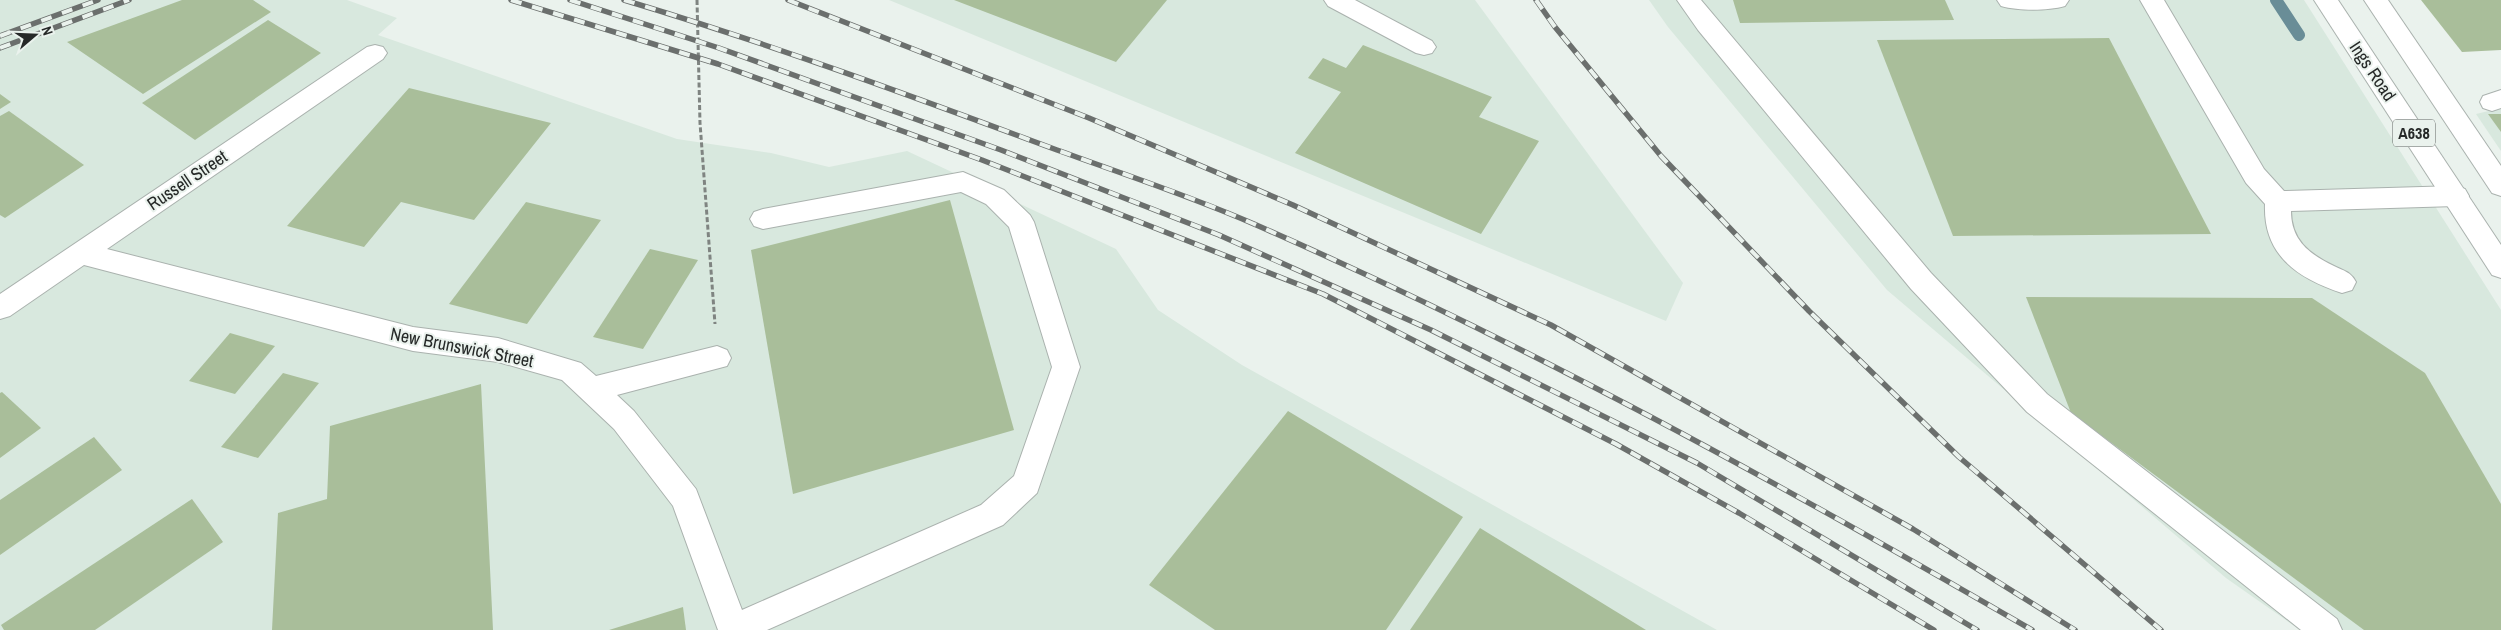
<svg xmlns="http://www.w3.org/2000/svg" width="2501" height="630" viewBox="0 0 2501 630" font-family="'Archivo Narrow',sans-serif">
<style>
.built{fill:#d8e8de}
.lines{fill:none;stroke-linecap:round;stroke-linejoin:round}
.stream{stroke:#698d97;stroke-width:12}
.building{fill:#a9be9a}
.minor-casing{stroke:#aab2ae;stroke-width:2}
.highway-casing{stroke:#aab2ae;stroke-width:2}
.path{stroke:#7f8481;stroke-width:3;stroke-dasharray:5 2.5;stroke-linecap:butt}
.minor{fill:#fff;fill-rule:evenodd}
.highway{fill:#fff;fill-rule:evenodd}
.rail-casing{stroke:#6b6f6d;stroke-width:5.5}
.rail{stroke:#eaf2ed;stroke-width:4;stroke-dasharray:11;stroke-linecap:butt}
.labels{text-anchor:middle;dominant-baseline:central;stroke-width:4;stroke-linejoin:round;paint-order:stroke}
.shield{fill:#eaf2ed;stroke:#616563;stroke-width:1}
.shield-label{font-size:16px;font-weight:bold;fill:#262928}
.street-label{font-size:18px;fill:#262928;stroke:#eaf2ed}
</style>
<rect width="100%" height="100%" fill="#eaf2ed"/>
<!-- built -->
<g class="built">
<path d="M0,0H347L397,18L378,35L677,139L771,153L829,167L907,151L1116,249L1158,310L1242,365L1717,630H0Z"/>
<path d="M889,0H1475L1683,283L1666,321Z"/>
<path d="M1649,0H2304L2501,310V630H2300L2226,578L1887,290L1668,27Z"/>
<path d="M2501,108V151L2476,114Z"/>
</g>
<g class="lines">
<!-- stream -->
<path class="stream" d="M2276,0L2299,35"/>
</g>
<!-- building -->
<g class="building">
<path d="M182,0H253L271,12L143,94L67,42Z"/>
<path d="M954,0H1167L1116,62Z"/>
<path d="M1733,0H1945L1954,20L1740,23Z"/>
<path d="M2421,0H2501V50L2462,52Z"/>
<path d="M268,20L321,53L195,140L142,103Z"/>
<path d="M2109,38L2211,234L1953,236L1877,40Z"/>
<path d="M1363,45L1492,97L1479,117L1539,141L1481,234L1295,153L1341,92L1308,78L1323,58L1346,68Z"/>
<path d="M409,88L551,123L474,220L401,202L364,247L287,226Z"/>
<path d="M0,94L11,102L0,109Z"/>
<path d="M9,111L84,165L5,218L0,215V116Z"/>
<path d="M2488,114H2501V132Z"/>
<path d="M950,200L1014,430L793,494L751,250Z"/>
<path d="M526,202L601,220L527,324L449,304Z"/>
<path d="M650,249L698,260L643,349L593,337Z"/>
<path d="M2026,297L2312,298L2425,373L2501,504V630H2364L2071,413Z"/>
<path d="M230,333L275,346L235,394L189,381Z"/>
<path d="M283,373L319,383L258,458L221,447Z"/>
<path d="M481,384L493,630H272L278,513L327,499L330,426Z"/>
<path d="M2,392L41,428L0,458V393Z"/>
<path d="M1288,411L1463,517L1386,630H1215L1149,585Z"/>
<path d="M94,437L122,470L0,555V500Z"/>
<path d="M192,499L223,542L95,630H4L1,625Z"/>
<path d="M1480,528L1646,630H1410Z"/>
<path d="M683,607L686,630H609Z"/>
</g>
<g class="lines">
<!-- minor casing -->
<g class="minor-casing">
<g id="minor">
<path d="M1324,0H1355L1432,41L1436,47L1432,53L1424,55L1416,53L1328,6Z"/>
<path d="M1677,0H1701L1931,273L2047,394L2337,619L2342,630H2301L2027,412L1911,289L1698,30Z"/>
<path d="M1997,0H2069L2065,6C2047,11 2019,11 2001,6Z"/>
<path d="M2140,0H2164L2264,169L2284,191L2456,186L2465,189L2469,196L2465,203L2456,206L2291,211C2291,240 2309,254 2334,266C2344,271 2351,272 2356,282L2352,290L2342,293C2297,278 2263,255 2265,204L2246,183Z"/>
<path d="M375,45L383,47L387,53L383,59L107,249L413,327L498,338L581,363L596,376L717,346L727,350L731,358L727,366L617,395L634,411L696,489L742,610L981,505L1014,476L1052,367L1009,227L986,204L961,192L763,229L754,226L750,219L754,212L763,209L963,172L1004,190L1030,215L1034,222L1080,367L1037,493L1003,525L767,630H718L673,506L614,429L562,380L498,362L413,351L84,265L10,316L0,319V294L367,47Z"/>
<path d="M2501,90V108L2492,111L2483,108L2480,102L2483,96Z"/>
</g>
</g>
<!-- highway casing -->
<g class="highway-casing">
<g id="highway">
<path d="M2314,0H2338L2501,245V278L2492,275Z"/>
<path d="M2364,0H2388L2501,166V196L2492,193Z"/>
</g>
</g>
<!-- path -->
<path class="path" d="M697,0L700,123L715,324"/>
<!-- minor -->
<use href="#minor" class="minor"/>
<!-- highway -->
<use href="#highway" class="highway"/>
<!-- rail casing -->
<g class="rail-casing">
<g id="rail">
<path d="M511,0L718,64L982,160L1323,294L1616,444L1739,513L1934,630"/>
<path d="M570,0L719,48L1001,150L1219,235L1431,330L1697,463L1977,630"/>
<path d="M624,0C771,44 914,97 1057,150C1123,174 1190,196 1254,224C1522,341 1779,483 2032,630"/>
<path d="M788,0L1089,118L1293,205L1551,325L1913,529L2075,630"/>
<path d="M1536,0L1555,27L1661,156L1809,311L1959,457L2161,630"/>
<path d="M0,36L98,0"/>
<path d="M0,48L129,0"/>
</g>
</g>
<!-- rail -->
<use href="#rail" class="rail"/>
</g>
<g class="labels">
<!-- shield labels -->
<rect class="shield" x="2393" y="119.5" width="42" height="27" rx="4"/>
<g class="shield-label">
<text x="2414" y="133">A638</text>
</g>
<!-- street labels -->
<g class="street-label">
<text transform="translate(2373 71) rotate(56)">Ings Road</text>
<text transform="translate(187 180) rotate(-34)">Russell Street</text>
<text transform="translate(462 347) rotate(11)">New Brunswick Street</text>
</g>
</g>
<!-- north arrow -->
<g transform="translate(35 35) rotate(71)" stroke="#eaf2ed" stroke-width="4" paint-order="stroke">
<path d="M0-4L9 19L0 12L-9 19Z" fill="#262928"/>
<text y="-8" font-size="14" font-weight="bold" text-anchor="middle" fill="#262928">N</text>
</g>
</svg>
